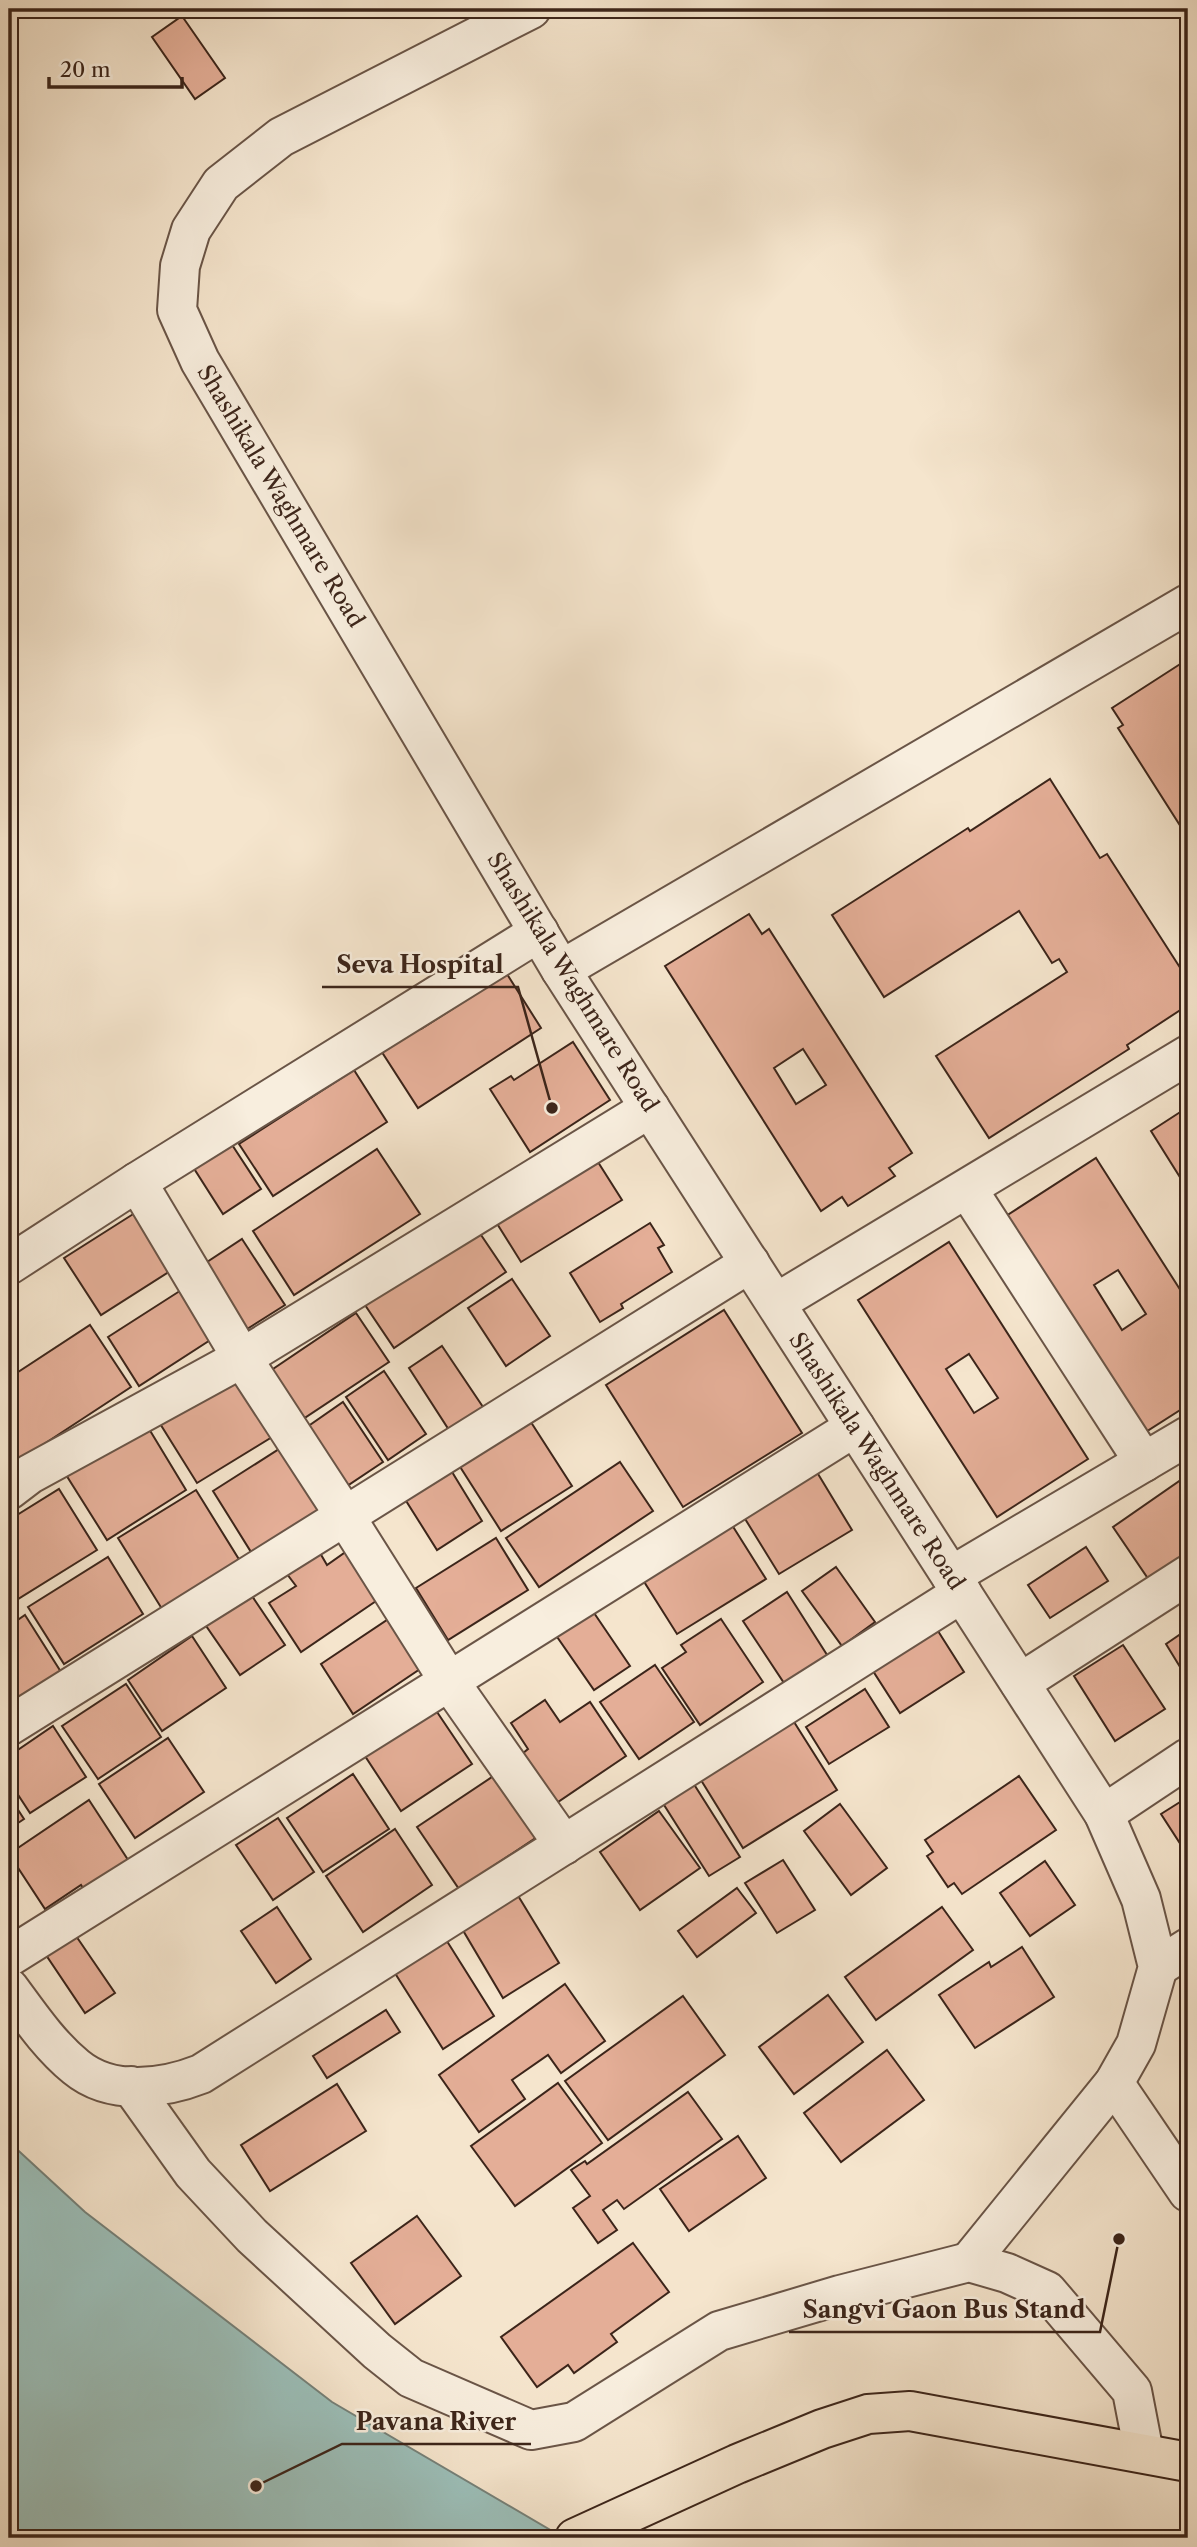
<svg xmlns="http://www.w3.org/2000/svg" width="1197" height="2547" viewBox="0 0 1197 2547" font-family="'Libre Caslon Text',serif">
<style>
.water{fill:#9cbfb9;stroke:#768179;stroke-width:2}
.building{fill:#e4ae97;stroke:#3c251a;stroke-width:2;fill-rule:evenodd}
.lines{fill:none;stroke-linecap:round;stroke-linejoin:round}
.minor-casing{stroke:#6a5547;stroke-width:42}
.major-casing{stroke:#3c251a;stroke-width:42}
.minor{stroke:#f8eede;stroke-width:38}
.major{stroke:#f5e5cd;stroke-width:38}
.labels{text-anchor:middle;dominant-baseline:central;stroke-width:5;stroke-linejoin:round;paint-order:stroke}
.street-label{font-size:23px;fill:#3c251a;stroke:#f8eede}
.leader{fill:none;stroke:#3c251a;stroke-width:2.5}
.callout-dot{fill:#3c251a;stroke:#f8eede;stroke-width:2.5}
.callout-label{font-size:24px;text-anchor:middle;font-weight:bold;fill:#3c251a;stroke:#f8eede;stroke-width:5;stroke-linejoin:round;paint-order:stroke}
</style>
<rect width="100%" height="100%" fill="#f5e5cd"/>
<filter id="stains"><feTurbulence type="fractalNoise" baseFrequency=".00286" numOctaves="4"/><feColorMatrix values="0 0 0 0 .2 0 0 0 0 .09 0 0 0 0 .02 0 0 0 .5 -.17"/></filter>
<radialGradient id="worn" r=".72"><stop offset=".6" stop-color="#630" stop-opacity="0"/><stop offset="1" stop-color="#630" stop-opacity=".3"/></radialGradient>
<!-- water -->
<path class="water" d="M9,2142L85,2212L332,2402L564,2538H22L9,2525Z"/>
<!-- building -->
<g class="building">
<path d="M182,16L225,78L195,99L152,37Z"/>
<path d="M1188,659V838L1118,728L1123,725L1112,708Z"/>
<path d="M1050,779L1100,858L1107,854L1188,980V1005L1127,1045L1129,1049L989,1138L936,1056L1067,972L1059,959L1052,963L1019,911L884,997L832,915L968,828L970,831Z"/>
<path d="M749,914L762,934L769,929L912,1153L889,1168L895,1176L848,1206L842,1197L821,1211L665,966ZM803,1049L826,1085L796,1104L774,1068Z"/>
<path d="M507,974L541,1028L418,1108L378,1046L415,1022L421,1029Z"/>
<path d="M573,1042L610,1100L530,1152L490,1089L511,1076L514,1080Z"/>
<path d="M354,1070L387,1122L273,1196L239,1144Z"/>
<path d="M1188,1107V1190L1151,1131Z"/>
<path d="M223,1131L261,1189L223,1214L186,1156Z"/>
<path d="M377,1149L420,1214L294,1295L253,1231Z"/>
<path d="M591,1151L622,1200L521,1262L491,1214Z"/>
<path d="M1096,1158L1188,1302V1405L1144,1433L1006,1216ZM1118,1270L1146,1314L1122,1330L1094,1285Z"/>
<path d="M138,1211L175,1268L101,1315L64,1258Z"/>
<path d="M650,1223L664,1245L658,1248L672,1272L621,1304L623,1308L600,1322L570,1273Z"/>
<path d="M475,1226L506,1272L394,1348L363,1302Z"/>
<path d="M242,1239L285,1305L244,1331L201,1266Z"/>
<path d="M949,1242L1088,1459L997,1517L858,1300ZM969,1354L998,1398L974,1413L946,1369Z"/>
<path d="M512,1279L550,1336L506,1366L468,1308Z"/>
<path d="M186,1287L218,1335L139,1386L108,1337Z"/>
<path d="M724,1310L802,1433L683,1507L606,1385Z"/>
<path d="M356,1313L389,1362L303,1419L270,1371Z"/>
<path d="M90,1325L131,1387L9,1467V1378Z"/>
<path d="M442,1346L483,1407L449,1430L409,1368Z"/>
<path d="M384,1371L426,1434L388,1460L346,1397Z"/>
<path d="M238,1372L277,1434L197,1483L159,1422Z"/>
<path d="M343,1402L383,1462L347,1486L307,1427Z"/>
<path d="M527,1416L572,1486L501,1531L457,1462Z"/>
<path d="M143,1419L186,1490L107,1540L63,1470Z"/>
<path d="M287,1444L330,1514L256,1560L213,1491Z"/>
<path d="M620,1462L653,1511L539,1587L506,1538Z"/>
<path d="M812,1464L852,1530L779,1574L739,1509Z"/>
<path d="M449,1467L482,1521L437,1550L403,1496Z"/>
<path d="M1188,1475V1553L1149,1580L1113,1527Z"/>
<path d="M59,1489L97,1550L18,1599L9,1584V1520Z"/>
<path d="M196,1490L240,1561L162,1609L118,1538Z"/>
<path d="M732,1525L766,1579L677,1634L643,1580Z"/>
<path d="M496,1538L528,1590L448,1640L416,1588Z"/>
<path d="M1086,1547L1108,1581L1050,1618L1028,1585Z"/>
<path d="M347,1551L379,1599L301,1652L269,1603L296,1586L287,1574L320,1553L327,1565Z"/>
<path d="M108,1557L143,1614L64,1664L28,1607Z"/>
<path d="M836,1567L875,1622L842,1646L802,1591Z"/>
<path d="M248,1590L285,1645L240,1675L202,1620Z"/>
<path d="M787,1592L829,1658L786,1686L743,1621Z"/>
<path d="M590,1607L630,1666L594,1690L553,1631Z"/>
<path d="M25,1615L61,1672L14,1702L9,1693V1626Z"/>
<path d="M393,1616L426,1665L353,1714L321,1664Z"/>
<path d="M721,1619L763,1682L700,1725L662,1668L686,1652L681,1645Z"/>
<path d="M1188,1629V1680L1166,1644Z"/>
<path d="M938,1631L964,1672L900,1713L873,1671Z"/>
<path d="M192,1636L226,1688L162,1731L128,1680Z"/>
<path d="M1123,1645L1165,1709L1115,1741L1074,1676Z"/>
<path d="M655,1665L694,1722L639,1759L600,1702Z"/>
<path d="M126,1684L161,1737L98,1779L62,1726Z"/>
<path d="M865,1689L889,1727L829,1764L806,1727Z"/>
<path d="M545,1700L560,1722L590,1702L626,1756L555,1804L522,1754L528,1749L511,1723Z"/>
<path d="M433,1706L472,1764L401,1811L363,1753Z"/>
<path d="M789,1714L837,1790L743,1848L696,1772Z"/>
<path d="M53,1726L86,1777L30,1813L9,1781V1756Z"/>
<path d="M168,1738L204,1792L135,1838L99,1784Z"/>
<path d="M353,1774L389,1829L323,1872L287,1818Z"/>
<path d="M495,1775L537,1837L459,1889L417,1827Z"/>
<path d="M1019,1776L1056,1830L962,1894L954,1883L948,1887L927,1856L933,1852L925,1840Z"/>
<path d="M690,1778L740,1857L709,1876L659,1797Z"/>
<path d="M9,1796L24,1819L9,1829Z"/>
<path d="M1188,1797V1849L1186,1846L1183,1848L1161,1814Z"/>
<path d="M89,1800L132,1866L88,1896L81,1885L45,1909L9,1854Z"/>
<path d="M840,1804L887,1868L851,1895L804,1831Z"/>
<path d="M659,1811L700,1868L640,1910L600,1852Z"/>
<path d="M278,1818L314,1872L273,1900L236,1845Z"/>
<path d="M395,1829L432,1885L363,1932L326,1876Z"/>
<path d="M783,1860L815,1910L777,1933L745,1883Z"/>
<path d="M1045,1861L1075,1905L1030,1936L1000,1893Z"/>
<path d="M737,1888L756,1913L697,1957L678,1931Z"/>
<path d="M517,1894L559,1963L503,1998L461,1927Z"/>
<path d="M277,1907L311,1959L276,1983L241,1931Z"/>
<path d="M942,1907L973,1950L876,2020L845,1977Z"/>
<path d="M74,1933L115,1993L85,2013L44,1952Z"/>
<path d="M445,1938L494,2016L443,2049L393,1970Z"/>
<path d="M1022,1947L1054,1997L975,2048L939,1995L989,1962L991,1967Z"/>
<path d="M565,1984L605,2041L561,2073L548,2055L512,2080L525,2099L479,2132L439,2075Z"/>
<path d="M828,1995L863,2042L794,2094L759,2047Z"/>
<path d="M683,1996L725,2055L608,2140L565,2081Z"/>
<path d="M386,2010L400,2032L327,2078L313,2056Z"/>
<path d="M887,2050L924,2100L841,2162L804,2113Z"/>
<path d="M558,2083L602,2143L515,2206L471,2146Z"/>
<path d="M337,2084L366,2131L270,2191L241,2145Z"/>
<path d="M688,2092L722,2139L624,2209L617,2200L603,2210L617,2230L598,2243L573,2208L590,2196L571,2170L585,2161L587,2164Z"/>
<path d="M738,2136L766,2178L689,2231L660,2189Z"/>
<path d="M417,2216L461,2276L395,2324L351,2263Z"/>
<path d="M633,2243L669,2292L611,2334L617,2342L574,2373L568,2365L537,2387L501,2337Z"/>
</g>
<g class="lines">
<!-- minor casing -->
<g class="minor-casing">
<g id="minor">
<path d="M531,9L281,137L221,184L191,230L180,266L177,310L200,361L561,970L1104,1814L1141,1899L1158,1967L1136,2044L1114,2083L969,2262"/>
<path d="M561,970L1188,604"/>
<path d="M137,1182L242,1358L345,1516L449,1681L564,1845"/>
<path d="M968,1190L1144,1462"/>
<path d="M9,1265L137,1182L539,932"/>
<path d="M776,1303L1188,1055"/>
<path d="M9,1490L30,1474L242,1358L650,1108"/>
<path d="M951,1576L1188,1436"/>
<path d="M1020,1683L1188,1575"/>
<path d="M9,1726L750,1263"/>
<path d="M1104,1814L1188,1758"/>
<path d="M9,1957L855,1427"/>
<path d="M1158,1967L1188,1948"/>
<path d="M9,1988C29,2015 49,2045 76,2067C111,2096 163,2089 201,2074L962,1593"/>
<path d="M1114,2083L1188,2192"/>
<path d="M131,2086L193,2173L252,2236L377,2351L411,2378L531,2430L574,2422L719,2331L840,2295L969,2262L1007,2273L1047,2291L1132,2391L1144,2453"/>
</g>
</g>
<!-- major casing -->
<g class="major-casing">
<path id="major" d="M575,2538L737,2464L822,2429L868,2414L910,2411L1188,2462"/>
</g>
<!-- minor -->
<use href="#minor" class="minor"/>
<!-- major -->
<use href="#major" class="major"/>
</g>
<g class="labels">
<!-- street labels -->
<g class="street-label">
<text transform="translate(281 496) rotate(59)">Shashikala Waghmare Road</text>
<text transform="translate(573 982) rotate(58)">Shashikala Waghmare Road</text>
<text transform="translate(877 1461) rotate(57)">Shashikala Waghmare Road</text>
</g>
</g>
<!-- callouts -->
<path class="leader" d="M552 1108L518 987H322M1119 2239L1100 2332H789M256 2486L342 2444H531"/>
<g class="callout-dot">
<circle cx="552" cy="1108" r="7"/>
<circle cx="1119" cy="2239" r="7"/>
<circle cx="256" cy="2486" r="7"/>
</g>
<g class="callout-label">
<text x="420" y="973">Seva Hospital</text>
<text x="944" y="2318">Sangvi Gaon Bus Stand</text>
<text x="436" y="2430">Pavana River</text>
</g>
<!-- margin -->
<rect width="1197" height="2547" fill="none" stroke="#f5e5cd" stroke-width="35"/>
<rect x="10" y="10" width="1176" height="2526" fill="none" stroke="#3c251a" stroke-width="3.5"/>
<rect x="18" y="18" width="1162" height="2512" fill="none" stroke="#3c251a" stroke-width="2"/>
<!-- scale -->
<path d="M49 77v10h133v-10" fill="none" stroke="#3c251a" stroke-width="3.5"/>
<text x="60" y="77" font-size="21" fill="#3c251a" stroke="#f8eede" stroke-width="5" paint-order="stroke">20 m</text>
<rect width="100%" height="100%" filter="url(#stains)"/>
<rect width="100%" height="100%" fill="url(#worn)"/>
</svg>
